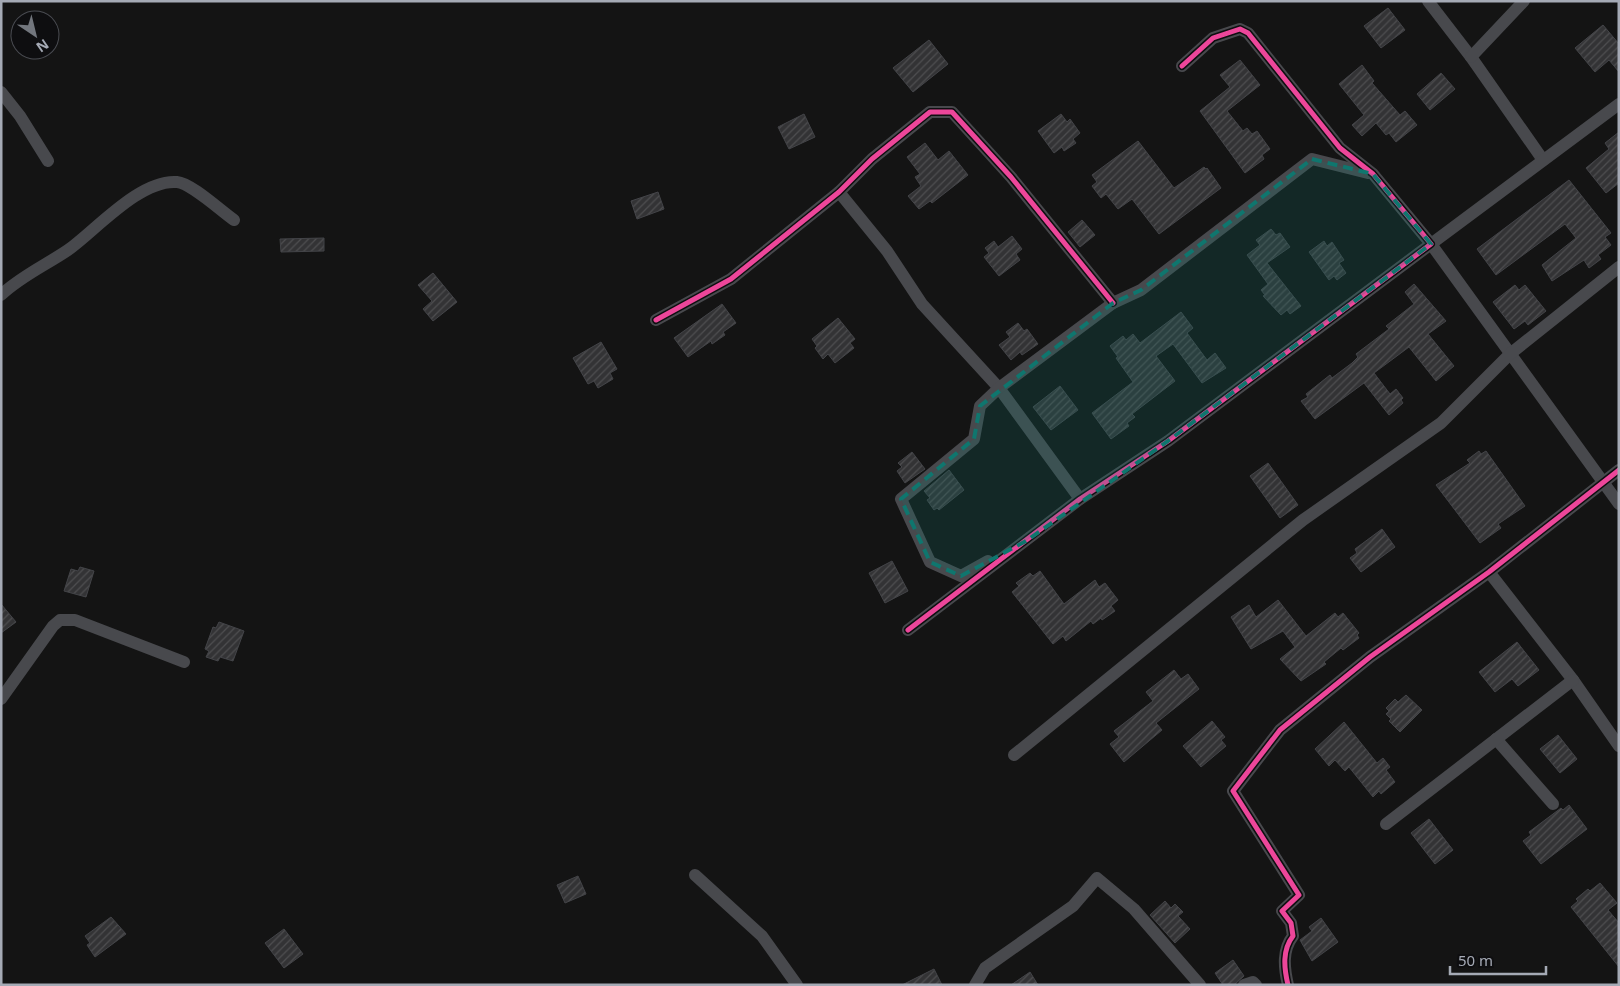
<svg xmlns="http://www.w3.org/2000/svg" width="1620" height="986" viewBox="0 0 1620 986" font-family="'Noto Sans',sans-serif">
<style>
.building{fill:url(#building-hatch);stroke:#434448}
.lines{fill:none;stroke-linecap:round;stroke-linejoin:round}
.street{stroke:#48494d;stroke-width:12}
.cycleway-casing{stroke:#0e0e10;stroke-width:8}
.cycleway{stroke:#ed469a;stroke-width:5}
.marked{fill:#0f766e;fill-opacity:0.2;stroke:#0f766e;stroke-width:4;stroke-dasharray:10 6;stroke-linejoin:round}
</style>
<defs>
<pattern id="building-hatch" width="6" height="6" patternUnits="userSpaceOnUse" patternTransform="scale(1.25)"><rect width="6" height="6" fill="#333335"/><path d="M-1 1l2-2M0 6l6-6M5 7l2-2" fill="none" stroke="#4e4e50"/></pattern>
</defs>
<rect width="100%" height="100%" fill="#141414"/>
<!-- building -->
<g class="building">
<path d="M1388,8L1405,30L1381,48L1364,26Z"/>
<path d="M1603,25L1619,44V72L1609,60L1595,72L1575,48Z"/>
<path d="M929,40L948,64L913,92L893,68Z"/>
<path d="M1240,60L1260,85L1227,111L1243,131L1247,128L1252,134L1257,131L1270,149L1262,155L1264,159L1245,173L1200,111L1230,87L1220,75Z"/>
<path d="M1362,65L1374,81L1372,83L1400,115L1405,111L1417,125L1396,142L1389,133L1386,135L1376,123L1362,136L1352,125L1364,115L1339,84Z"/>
<path d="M1441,73L1455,89L1430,110L1417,94Z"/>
<path d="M804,114L815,137L789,149L778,127Z"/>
<path d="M1061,114L1067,122L1070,119L1080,133L1073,139L1076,143L1064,151L1062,147L1054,153L1038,131Z"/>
<path d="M1619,132V183L1606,193L1586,168L1609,149L1605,143Z"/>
<path d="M1138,141L1174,188L1204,167L1206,169L1207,168L1221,188L1159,234L1132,199L1118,209L1106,194L1101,198L1092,186L1097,182L1092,175Z"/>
<path d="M925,143L938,160L949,151L968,175L932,203L930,201L919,209L908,196L921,186L915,177L920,174L907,157Z"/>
<path d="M1569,180L1611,233L1605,237L1611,245L1598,255L1601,259L1589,268L1584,260L1552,281L1542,265L1576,238L1565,224L1496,275L1477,249Z"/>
<path d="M658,192L664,209L637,219L631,201Z"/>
<path d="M1082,220L1095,235L1080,247L1068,232Z"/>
<path d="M1271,229L1276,235L1280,233L1290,247L1267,263L1301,306L1290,314L1287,310L1281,315L1263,296L1265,295L1261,290L1268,284L1247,255L1260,245L1256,240Z"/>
<path d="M1012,236L1022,249L1016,254L1020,260L999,276L984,257L989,253L985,248L994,241L998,247Z"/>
<path d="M324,238V251L281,252L280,239Z"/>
<path d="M1324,241L1327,246L1332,242L1344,260L1339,263L1346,273L1337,280L1334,276L1329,280L1309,252Z"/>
<path d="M433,273L457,302L433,321L423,309L432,301L418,285Z"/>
<path d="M1414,284L1446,321L1428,334L1454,366L1436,381L1409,347L1374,373L1390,394L1396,389L1403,398L1401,400L1403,403L1389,415L1364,383L1315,419L1301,401L1308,397L1306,394L1330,375L1332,378L1352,363L1358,357L1356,354L1389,329L1386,326L1414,304L1405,292Z"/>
<path d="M1515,285L1519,290L1525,285L1546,311L1528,325L1525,321L1514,329L1493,302Z"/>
<path d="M722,304L736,323L723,332L725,335L712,344L711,341L688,357L674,338Z"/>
<path d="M1181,312L1193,328L1187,333L1207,360L1215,353L1226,368L1202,383L1173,344L1156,356L1175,381L1132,414L1135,417L1127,423L1129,426L1111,439L1092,413L1133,382L1116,358L1118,357L1110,346L1123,336L1126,340L1133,334L1140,343Z"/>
<path d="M838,318L855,339L850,343L854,348L835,363L828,354L823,359L815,348L817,346L812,339Z"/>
<path d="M1018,323L1024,331L1027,329L1038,344L1022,355L1020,352L1011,360L999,345L1010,337L1006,332Z"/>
<path d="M601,342L617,369L610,373L613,379L598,388L594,381L588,384L573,358Z"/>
<path d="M1060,386L1078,410L1051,430L1033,407Z"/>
<path d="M1479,451L1481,454L1486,451L1525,506L1498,524L1501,528L1480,543L1436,485L1470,463L1467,460Z"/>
<path d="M912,452L925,469L905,483L897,471L902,467L898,463Z"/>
<path d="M1268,463L1298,505L1280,518L1250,476Z"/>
<path d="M949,470L964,490L939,510L937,508L934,510L927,500L930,498L924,491Z"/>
<path d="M1382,529L1395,547L1361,572L1350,558L1357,553L1355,549Z"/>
<path d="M892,561L908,591L885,603L869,573Z"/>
<path d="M80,567L94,571L86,597L64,591L71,569L78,571Z"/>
<path d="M1040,571L1064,604L1095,580L1099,587L1105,583L1118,600L1111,606L1115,611L1102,620L1101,618L1093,624L1091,621L1066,641L1063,636L1053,644L1012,592L1019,586L1016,583L1030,573L1033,576Z"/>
<path d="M1278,600L1306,636L1335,613L1338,617L1343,613L1359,633L1357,635L1359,638L1343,650L1341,648L1324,662L1326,664L1301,681L1280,659L1295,647L1283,631L1251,649L1231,617L1249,605L1256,617Z"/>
<path d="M1,604L16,622L1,633Z"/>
<path d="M219,622L244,631L233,661L220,657L218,661L206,657L209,651L205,649L213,627L216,628Z"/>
<path d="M1517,642L1539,670L1518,686L1512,679L1495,692L1479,672Z"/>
<path d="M1174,670L1181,679L1188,674L1199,689L1156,723L1162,730L1124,762L1110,744L1119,737L1114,731L1153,701L1146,692Z"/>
<path d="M1406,695L1422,710L1400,732L1389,721L1391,719L1386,714L1389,711L1386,708L1395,699L1398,702Z"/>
<path d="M1212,721L1225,737L1221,740L1226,746L1201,767L1183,746Z"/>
<path d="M1344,722L1377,763L1383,758L1390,767L1386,770L1395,782L1381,794L1379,791L1373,797L1349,767L1345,771L1335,760L1329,766L1315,749Z"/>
<path d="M1558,735L1577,759L1560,773L1540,749Z"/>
<path d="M1569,805L1587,829L1541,864L1523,841L1531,835L1529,832L1561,808L1563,810Z"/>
<path d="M1429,819L1453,850L1435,864L1411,833Z"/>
<path d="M578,876L586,894L565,903L557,885Z"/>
<path d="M1600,883L1617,903L1608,910L1619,923V967L1571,907L1578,901L1576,899L1588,889L1590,891Z"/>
<path d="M1165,901L1171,908L1175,904L1183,912L1178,916L1190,929L1175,943L1150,915Z"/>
<path d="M111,917L126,934L95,957L87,945L90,943L85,936Z"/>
<path d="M1321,918L1338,942L1312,961L1300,940L1312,931L1309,927Z"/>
<path d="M284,929L303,954L284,968L265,943Z"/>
<path d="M1233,960L1244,976L1234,985H1223L1215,973Z"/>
<path d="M934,969L942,985H902Z"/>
<path d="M1030,972L1038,985H1011Z"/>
</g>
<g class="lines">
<!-- street -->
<g class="street">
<path d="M1428,1L1471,57L1543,160"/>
<path d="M1471,57L1524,1"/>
<path d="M1,92L20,116L48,161"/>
<path d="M1619,104L1431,244L1619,504"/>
<path d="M839,192L887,251L922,304L999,388L1080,499"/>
<path d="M1,295C21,276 46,265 68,250C96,230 140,179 177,182C191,183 221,211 234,220"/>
<path d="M656,320L731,279L839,192L872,159L930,112H952L1011,177L1113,303"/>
<path d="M988,561L961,576L930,562L901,499L974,439L980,406L999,388L1113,303L1141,290L1312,159L1368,173"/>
<path d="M1489,572L1573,680L1619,746"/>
<path d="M908,630L1080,499L1168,441L1431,244L1373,174L1340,148L1248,33L1240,29L1213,38L1182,66"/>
<path d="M1,699L53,626L60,620H75L184,662"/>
<path d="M1496,739L1553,804"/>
<path d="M1014,755L1303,520L1441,423L1510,354L1619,267"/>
<path d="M1386,824L1573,680"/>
<path d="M695,875L762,936L797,985"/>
<path d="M975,985L985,968L1073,906L1097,878L1134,909L1200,985"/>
<path d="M1244,985L1253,982L1256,985"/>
<path d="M1288,985C1284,968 1282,950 1293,936L1291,923L1282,911L1299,895L1233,791L1280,730L1370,657L1489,572L1619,470"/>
</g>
<!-- cycleway casing -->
<g class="cycleway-casing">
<g id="cycleway">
<path d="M656,320L731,279L839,192L872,159L930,112H952L1011,177L1113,303"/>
<path d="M908,630L1080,499L1168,441L1431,244L1373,174L1340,148L1248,33L1240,29L1213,38L1182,66"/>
<path d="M1288,985C1284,968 1282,950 1293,936L1291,923L1282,911L1299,895L1233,791L1280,730L1370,657L1489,572L1619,470"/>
</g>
</g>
<!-- cycleway -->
<use href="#cycleway" class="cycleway"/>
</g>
<!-- marked area -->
<path class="marked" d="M1312,159L1373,174L1431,244L1168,441L1026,541L961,576L930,562L901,499L974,439L980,406L1113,303L1141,290Z"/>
<!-- border -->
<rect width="1620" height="986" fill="none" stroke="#a5aab5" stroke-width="5"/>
<!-- north arrow -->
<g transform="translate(35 35) rotate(145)"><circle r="24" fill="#0e0e10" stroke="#4a4c52"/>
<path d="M0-4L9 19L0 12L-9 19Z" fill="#72767d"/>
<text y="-8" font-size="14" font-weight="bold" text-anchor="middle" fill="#a5aab5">N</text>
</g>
<!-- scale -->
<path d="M1450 966v8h96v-8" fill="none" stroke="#a5aab5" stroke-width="2.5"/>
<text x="1458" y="966" font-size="15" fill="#a5aab5" stroke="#0e0e10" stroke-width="4" paint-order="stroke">50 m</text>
</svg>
